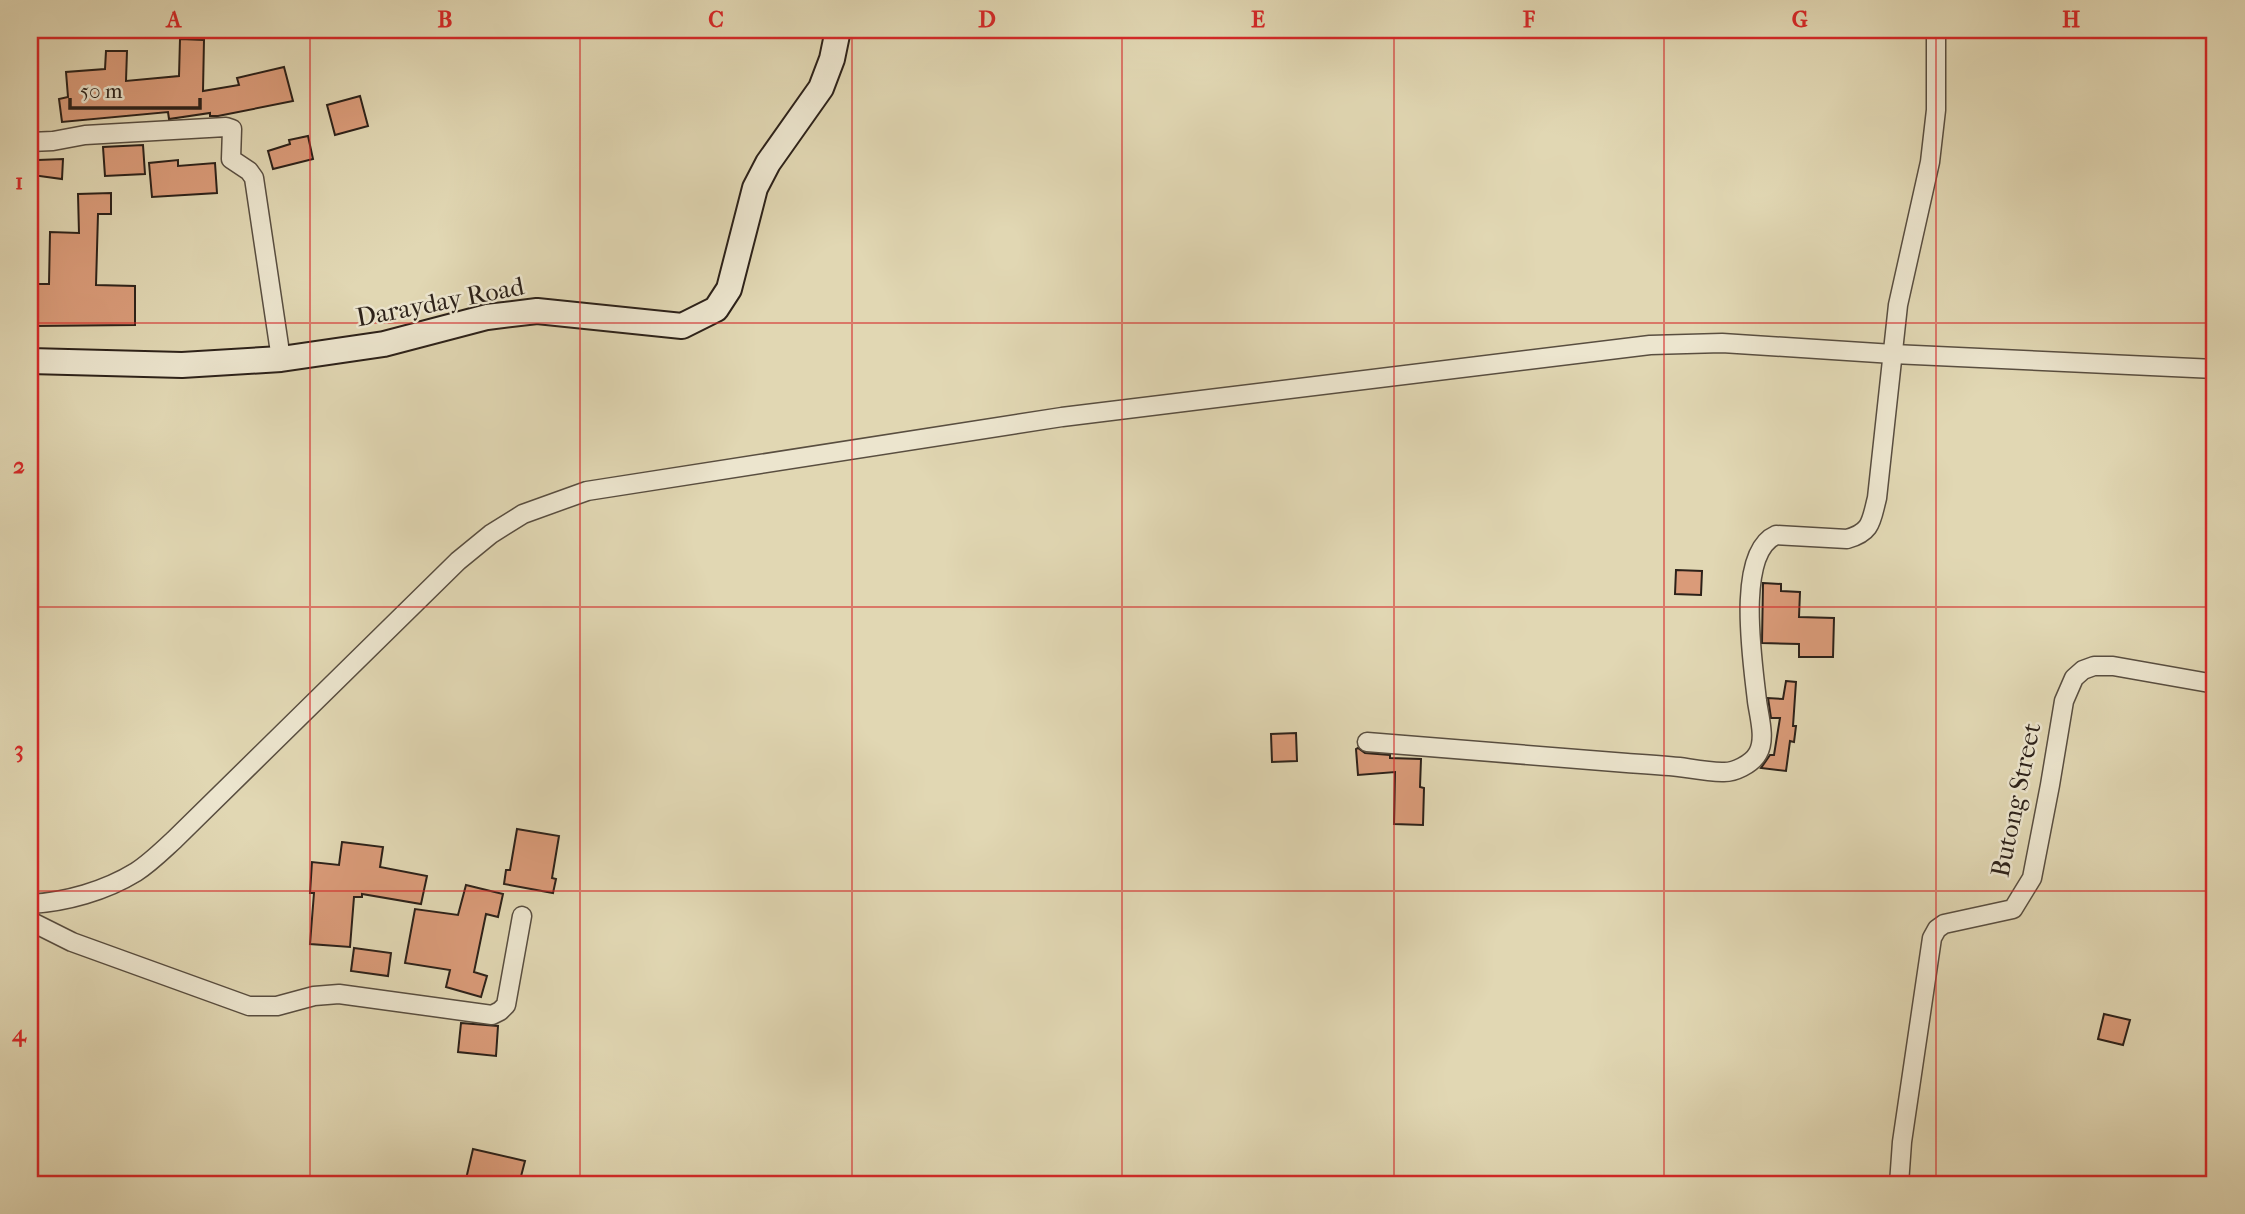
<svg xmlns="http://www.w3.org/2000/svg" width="2245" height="1214" viewBox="0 0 2245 1214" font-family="'IM FELL French Canon',serif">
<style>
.building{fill:#da9b79;stroke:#2c2119;stroke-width:2}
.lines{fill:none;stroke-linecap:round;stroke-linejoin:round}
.street-casing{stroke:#594e40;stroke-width:21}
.secondary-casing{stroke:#2c2119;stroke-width:28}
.street{stroke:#ece5ce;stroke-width:18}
.secondary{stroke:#ece5ce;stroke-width:24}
.grid{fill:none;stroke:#d62828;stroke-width:2;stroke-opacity:0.55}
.labels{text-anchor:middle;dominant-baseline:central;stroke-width:5;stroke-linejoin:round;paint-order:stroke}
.street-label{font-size:26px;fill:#2c2119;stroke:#ece5ce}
.neatline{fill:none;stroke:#d62828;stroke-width:2.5}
.grid-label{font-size:23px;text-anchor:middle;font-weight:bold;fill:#d62828}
</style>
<rect width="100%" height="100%" fill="#e1d7b3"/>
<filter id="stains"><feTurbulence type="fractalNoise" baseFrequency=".00286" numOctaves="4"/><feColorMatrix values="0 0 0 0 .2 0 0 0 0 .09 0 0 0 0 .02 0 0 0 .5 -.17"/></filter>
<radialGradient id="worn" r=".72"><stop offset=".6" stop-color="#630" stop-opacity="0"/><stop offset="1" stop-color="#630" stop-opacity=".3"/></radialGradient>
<!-- building -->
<g class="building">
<path d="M180,39L204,40L203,91L239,85L237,78L284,67L293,101L218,116H210V113L169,119L168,112L62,122L59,99L68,97L66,72L105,69L106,51H127L126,81L179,76Z"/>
<path d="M360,96L368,126L335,135L327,105Z"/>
<path d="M308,136L313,159L273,169L268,151L290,144L289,140Z"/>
<path d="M143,145L145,174L105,176L103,147Z"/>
<path d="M63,159L62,179L32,175L38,160Z"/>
<path d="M178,160V166L215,163L217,193L152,197L149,163Z"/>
<path d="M111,193V214H98L96,285L135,286V325L35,326L36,284H49L50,232L79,233L78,194Z"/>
<path d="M1676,570L1702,571L1701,595L1675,594Z"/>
<path d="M1763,583L1781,584V591L1800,592L1799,617L1834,618L1833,657H1799V644L1762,643Z"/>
<path d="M1786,681L1796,682L1793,726H1796L1794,742L1790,741L1786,771L1761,768L1770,755H1774L1780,718H1771L1768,698L1783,699Z"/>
<path d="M1296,733L1297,761L1272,762L1271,734Z"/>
<path d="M1358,748L1365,753L1390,755V758L1421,759L1420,787L1424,788L1423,825L1394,824L1395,772L1358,775L1356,749Z"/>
<path d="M517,829L559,836L552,878L556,879L553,893L504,884L506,870H510Z"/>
<path d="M342,842L383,847L380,867L427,876L421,904L362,894V897H354L350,947L310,944L314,893H310L312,862L339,865Z"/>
<path d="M466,885L503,894L498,917L486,914L474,972L487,976L481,997L446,987L450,970L405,963L415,909L458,915Z"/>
<path d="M354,948L391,953L388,976L351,971Z"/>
<path d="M2104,1014L2130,1020L2123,1045L2098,1039Z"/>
<path d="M461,1023L498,1026L496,1056L458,1052Z"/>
<path d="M473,1149L525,1161L519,1184H486L466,1179Z"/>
</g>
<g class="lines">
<!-- street casing -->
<g class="street-casing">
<g id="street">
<path d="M30,142L53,141L85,135L226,127L232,129L231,159L249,171L254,178L281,359"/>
<path d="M1367,742C1453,749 1540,756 1627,763C1644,764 1662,765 1679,767C1693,769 1708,772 1722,772C1734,773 1752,764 1758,753C1766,739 1759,716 1757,701C1753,663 1735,553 1776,535L1847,539C1872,532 1871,521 1877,498L1898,305L1930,162L1936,110V30"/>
<path d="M30,904C66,902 105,891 136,872C150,863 162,851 174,840L458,561L491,534L523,514L587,491L1062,417L1650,345L1722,343L1893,354L2215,369"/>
<path d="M30,921L72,942L249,1006H277L314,996L339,994L492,1015L500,1011L506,1005L522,916"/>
<path d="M1899,1184L1902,1142L1932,938L1937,929L1944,924L2013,909L2032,878L2050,785L2064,701L2074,678L2083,670L2094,666H2113L2215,684"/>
</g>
</g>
<!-- secondary casing -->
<g class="secondary-casing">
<path id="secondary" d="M30,361L182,365L281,359L384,344L487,317L537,311L682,326L716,309L729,289L755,188L768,163L821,88L832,59L838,30"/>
</g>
<!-- street -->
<use href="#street" class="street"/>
<!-- secondary -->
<use href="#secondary" class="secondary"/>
</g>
<!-- grid -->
<path class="grid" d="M310,30V1184M580,30V1184M852,30V1184M1122,30V1184M1394,30V1184M1664,30V1184M1936,30V1184M30,323H2215M30,607H2215M30,891H2215"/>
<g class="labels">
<!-- street labels -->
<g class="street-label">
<text transform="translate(440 302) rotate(-11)">Darayday Road</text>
<text transform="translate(2016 800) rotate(-78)">Butong Street</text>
</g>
</g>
<!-- margin -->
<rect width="2245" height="1214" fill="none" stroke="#e1d7b3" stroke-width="77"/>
<!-- scale -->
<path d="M70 98v10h130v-10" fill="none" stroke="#2c2119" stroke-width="3.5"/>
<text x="80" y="98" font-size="21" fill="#2c2119" stroke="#ece5ce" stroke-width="5" paint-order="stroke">50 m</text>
<rect x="38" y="38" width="2168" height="1138" class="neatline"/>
<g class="grid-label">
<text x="174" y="27">A</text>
<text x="445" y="27">B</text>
<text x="716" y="27">C</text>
<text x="987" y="27">D</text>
<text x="1258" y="27">E</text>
<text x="1529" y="27">F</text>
<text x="1800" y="27">G</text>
<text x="2071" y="27">H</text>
<text x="19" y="189">1</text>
<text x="19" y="473">2</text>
<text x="19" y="757">3</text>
<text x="19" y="1041">4</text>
</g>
<rect width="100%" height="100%" filter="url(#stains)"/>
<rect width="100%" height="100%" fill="url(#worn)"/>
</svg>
